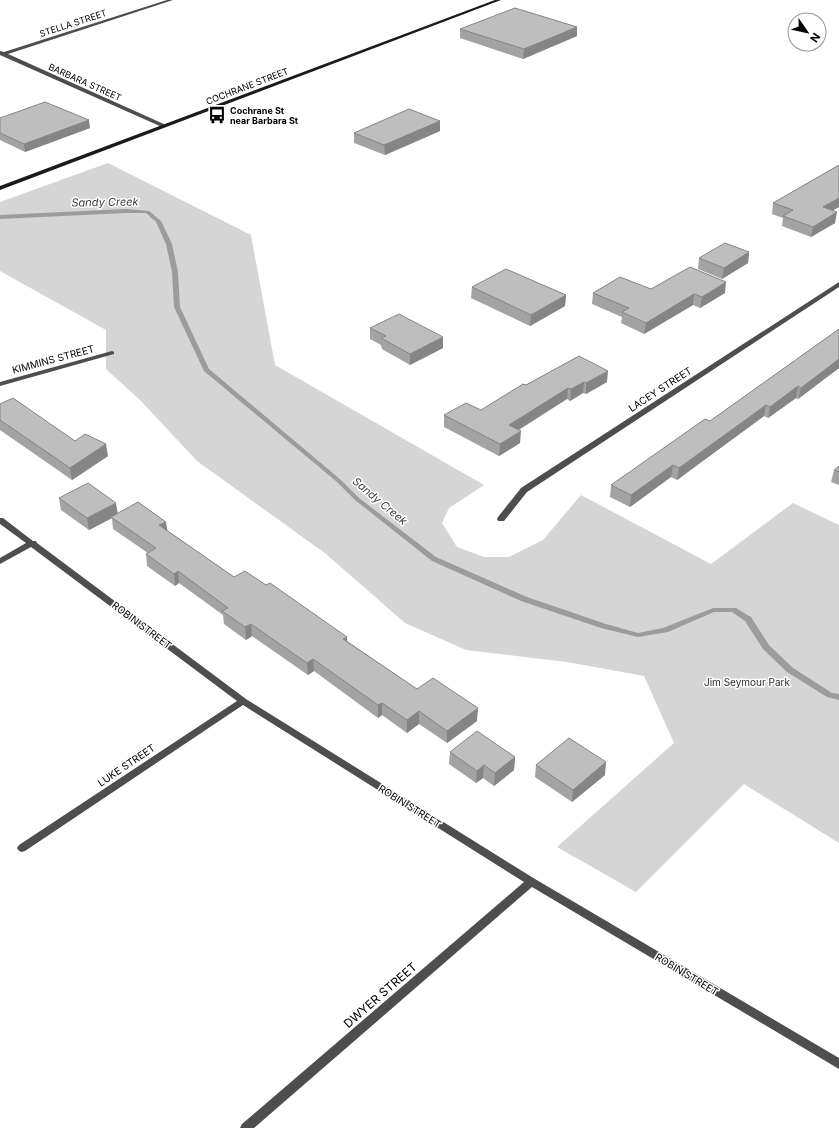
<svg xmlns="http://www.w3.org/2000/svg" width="839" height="1128" viewBox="0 0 839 1128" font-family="Inter,sans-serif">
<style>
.green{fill:#d5d5d5}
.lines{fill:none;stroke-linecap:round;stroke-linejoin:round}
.stream{fill:#9c9c9c;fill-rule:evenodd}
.street{fill:#4e4e4e;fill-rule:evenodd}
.secondary{fill:#1b1b1b;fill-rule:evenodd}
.wall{fill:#a3a3a3}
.shaded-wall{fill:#858585}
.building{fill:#bebebe;stroke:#858585}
.labels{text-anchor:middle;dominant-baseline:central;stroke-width:3;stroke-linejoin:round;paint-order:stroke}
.far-street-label{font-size:9px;fill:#000;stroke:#fff}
.far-poi-label{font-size:9px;font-weight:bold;fill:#000;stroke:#fff;text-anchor:start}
.street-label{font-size:10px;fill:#000;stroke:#fff}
.park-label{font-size:10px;fill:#2c2c2c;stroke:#fff}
.water-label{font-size:11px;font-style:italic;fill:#3d3d3d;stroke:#fff}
.near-street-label{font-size:12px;fill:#000;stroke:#fff}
</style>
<rect width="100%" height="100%" fill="#fff"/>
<!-- green -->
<path class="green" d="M108,163L251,235L275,365L484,485L449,508L442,523L457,547L484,557H509L543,540L581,495L711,564L793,503L839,525V843L744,784L636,892L557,847L674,743L644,676L567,662L466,650L405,623L326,554L197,461L141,401L106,369V330L0,271V202Z"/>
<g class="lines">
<!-- stream -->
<path class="stream" d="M126,209L149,211L161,221L172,244L178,272L180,307L209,369L341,480L359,498L436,557L527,597L606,624L638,633L663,628L713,608H736L751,617L769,645L793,668L832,693L839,694V700L827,697L787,672L763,649L745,621L732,612H714L668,632L638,637L601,628L521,601L432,561L355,500L337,482L204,371L174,307L172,272L166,244L156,222L146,213H126L0,219V215Z"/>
<!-- street -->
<g class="street">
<path d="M167,0H173L8,54L166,125V127H162L0,55V51L4,52Z"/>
<path d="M839,282V287L527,492L504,521H498L497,519L498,517L521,488Z"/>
<path d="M112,351L114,352V354L0,386V382Z"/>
<path d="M0,518H3L33,541H36L37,543L246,699L535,879L839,1058V1069L532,887L254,1128H240L242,1124L524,882L243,705L25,851L22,852L19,851L17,848L19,845L237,701L31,547L0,564V558L26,543L0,524Z"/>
</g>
<!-- secondary -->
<path class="secondary" d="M495,0H501L0,190V186Z"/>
</g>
<!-- wall -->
<g class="wall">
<path d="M460,29L577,36L523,59L460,38Z"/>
<path d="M0,118L90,128L25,152L0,140Z"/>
<path d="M440,121V131L385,155L354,143V133Z"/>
<path d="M839,165V207L833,210L835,223L811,237L782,226L783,218L772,214L773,203Z"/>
<path d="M749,252L748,263L722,279L698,269L699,258Z"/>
<path d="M472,287L566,295L565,306L530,326L471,298Z"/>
<path d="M651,289L725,293L700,308L693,305L644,334L621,323L622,317L592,304L593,293Z"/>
<path d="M370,328L443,348L410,365L382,349L381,345L370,339Z"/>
<path d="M839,329V368L798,399L796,398L768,418L764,416L677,480L671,477L630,507L610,497L611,485L710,421Z"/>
<path d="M579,356L607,382L586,394L583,393L570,401L567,399L519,430L520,443L499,456L444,427V415L481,410Z"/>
<path d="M0,404L75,441L108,456L72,480L0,430Z"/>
<path d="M839,466V485L831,482L834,470Z"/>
<path d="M59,498L118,513L168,531L234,577L347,641L417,689L477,721L447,743L419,724L407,733L382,715L378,718L314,671L308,675L252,636L246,640L224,624L223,615L179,583L175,586L147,566L146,554L148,553L113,529L112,518L89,530L61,510Z"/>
<path d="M450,752L515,757L514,770L494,786L483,778L476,783L449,764Z"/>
<path d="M536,765L605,775L572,802L535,777Z"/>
</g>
<!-- shaded-wall -->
<g class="shaded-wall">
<path d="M577,27V36L523,59L524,49Z"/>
<path d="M89,120L90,128L25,152L24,144Z"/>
<path d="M440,121V131L385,155L384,145Z"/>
<path d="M839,198V207L821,217L823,207Z"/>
<path d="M837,212L835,223L811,237L813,227Z"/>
<path d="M749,252L748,263L722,279L724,268Z"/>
<path d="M726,282L725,293L700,308L702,297Z"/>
<path d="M694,294L693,305L644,334L646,323Z"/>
<path d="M566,295L565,306L530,326L531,315Z"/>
<path d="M443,337V348L410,365V354Z"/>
<path d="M839,359V368L798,399L801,388Z"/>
<path d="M608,371L607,382L586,394V383Z"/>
<path d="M584,382L583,393L570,401L571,389Z"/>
<path d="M798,386L796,398L768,418L770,407Z"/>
<path d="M568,388L567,399L508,436L509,425Z"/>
<path d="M766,405L764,416L677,480L679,468Z"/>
<path d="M521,431L520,443L499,456L500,444Z"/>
<path d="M106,444L108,456L72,480L70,468Z"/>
<path d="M673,465L671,477L630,507L631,495Z"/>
<path d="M116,503L118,515L111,517L112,518L89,530L87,518Z"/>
<path d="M166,522L168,534L159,525Z"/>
<path d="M178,571L179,583L175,586L174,574Z"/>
<path d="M251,624L252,636L246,640L245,627Z"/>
<path d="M347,637V649L343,639Z"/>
<path d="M313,659L314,671L308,675L307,663Z"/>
<path d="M382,703V715L378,718V705Z"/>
<path d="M478,708L477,721L447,743V731Z"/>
<path d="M419,711V724L407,733V720Z"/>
<path d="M515,757L514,770L494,786L495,773Z"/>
<path d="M606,762L605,775L572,802L573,790Z"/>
<path d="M484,765L483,778L476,783L477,771Z"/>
</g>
<!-- building -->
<g class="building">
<path d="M515,8L577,27L524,49L460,29Z"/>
<path d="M45,102L89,120L24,144L0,133V118Z"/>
<path d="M409,109L440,121L384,145L354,133Z"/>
<path d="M839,165V198L823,207L837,212L813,227L783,216L793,210L773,203Z"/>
<path d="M725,243L749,252L724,268L699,258Z"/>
<path d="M690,267L726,282L702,297L694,294L646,323L622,312L629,308L593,293L620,277L651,289Z"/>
<path d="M506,269L566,295L531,315L472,287Z"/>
<path d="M399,314L443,337L410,354L381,338L386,336L370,328Z"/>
<path d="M839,329V359L801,388L798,386L770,407L766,405L679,468L673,465L631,495L611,485L705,419L710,421Z"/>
<path d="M579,356L608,371L586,383L584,382L571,389L568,388L509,425L521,431L500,444L444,415L466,403L481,410L523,384L526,385Z"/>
<path d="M13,398L75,441L85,434L106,444L70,468L0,420V404Z"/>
<path d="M839,466V472L834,470Z"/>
<path d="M88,483L116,503L87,518L59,498Z"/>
<path d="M138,502L166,522L159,525L234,577L245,571L266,585L270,583L347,637L343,639L417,689L433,678L478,708L447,731L419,711L407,720L382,703L378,705L313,659L307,663L251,624L245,627L222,611L228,608L178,571L174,574L146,554L156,548L111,517Z"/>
<path d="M477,731L515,757L495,773L484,765L477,771L450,752Z"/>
<path d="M569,738L606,762L573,790L536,765Z"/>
</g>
<!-- icons -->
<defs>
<g id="bus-bare" transform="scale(1.38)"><path d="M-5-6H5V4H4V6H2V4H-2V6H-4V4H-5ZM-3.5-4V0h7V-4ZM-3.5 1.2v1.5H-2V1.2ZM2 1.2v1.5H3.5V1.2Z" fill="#000" stroke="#fff" stroke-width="2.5" paint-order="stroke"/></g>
</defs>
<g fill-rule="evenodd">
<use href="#bus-bare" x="217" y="115"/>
</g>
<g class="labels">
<!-- far-street labels -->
<g class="far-street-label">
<text transform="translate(73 23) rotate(-18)">STELLA STREET</text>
<text transform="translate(85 82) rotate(24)">BARBARA STREET</text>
<text transform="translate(247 86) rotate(-21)">COCHRANE STREET</text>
</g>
<!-- far-poi labels -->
<g class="far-poi-label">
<text x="230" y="110">Cochrane St<tspan x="230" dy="10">near Barbara St</tspan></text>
</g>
<!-- street labels -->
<g class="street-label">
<text transform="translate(53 359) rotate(-15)">KIMMINS STREET</text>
<text transform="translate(660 389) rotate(-33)">LACEY STREET</text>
<text transform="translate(142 625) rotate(37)">ROBIN STREET</text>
<text transform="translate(126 765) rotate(-34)">LUKE STREET</text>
<text transform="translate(410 806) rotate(32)">ROBIN STREET</text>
<text transform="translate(687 974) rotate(31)">ROBIN STREET</text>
</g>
<!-- park labels -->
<g class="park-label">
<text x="747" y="682">Jim Seymour Park</text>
</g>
<!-- water labels -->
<g class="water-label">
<text transform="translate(105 202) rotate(-1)">Sandy Creek</text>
<text transform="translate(380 501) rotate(40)">Sandy Creek</text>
</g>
<!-- near-street labels -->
<g class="near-street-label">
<text transform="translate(380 995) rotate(-41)">DWYER STREET</text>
</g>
</g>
<!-- north arrow -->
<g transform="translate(807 32) rotate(124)"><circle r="19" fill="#ffffff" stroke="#999999"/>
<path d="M0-3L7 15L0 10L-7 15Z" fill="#000000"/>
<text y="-6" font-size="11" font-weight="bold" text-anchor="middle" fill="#000000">N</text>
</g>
</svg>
